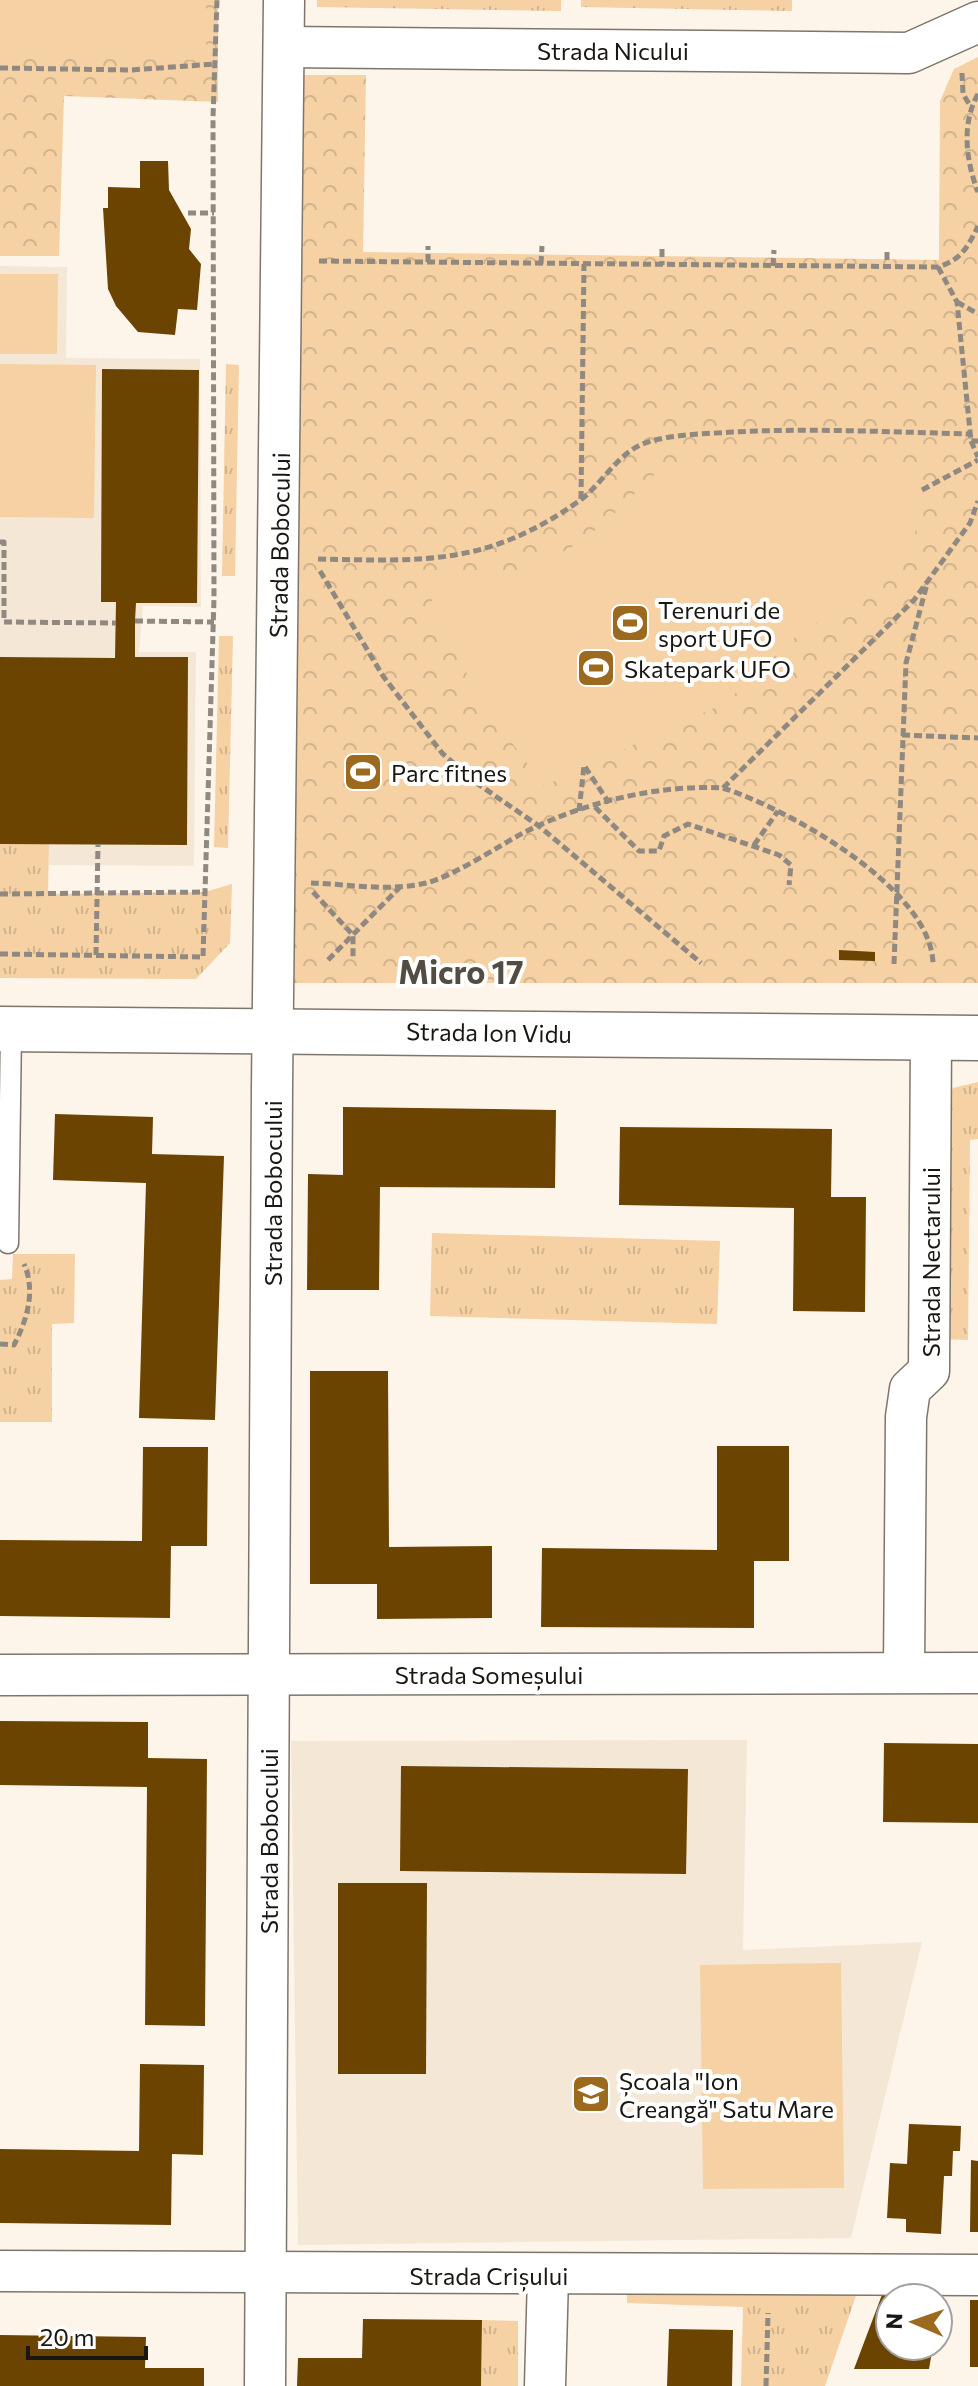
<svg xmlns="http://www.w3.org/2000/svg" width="978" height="2386" viewBox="0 0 978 2386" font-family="Commissioner,sans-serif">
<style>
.built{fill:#f5e7d6}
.grass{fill:url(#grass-tufts)}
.park{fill:url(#park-crowns)}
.pitch{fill:#f5d1a4}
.building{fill:#6a4400}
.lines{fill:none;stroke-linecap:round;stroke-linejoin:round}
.service-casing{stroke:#7e766d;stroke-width:23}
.minor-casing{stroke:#7e766d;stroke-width:43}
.tertiary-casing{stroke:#7e766d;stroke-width:47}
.path{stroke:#8f8981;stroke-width:5;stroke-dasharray:8 4;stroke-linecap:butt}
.service{stroke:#fff;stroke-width:20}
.minor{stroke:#fff;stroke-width:40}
.tertiary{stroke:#fff;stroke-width:44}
.labels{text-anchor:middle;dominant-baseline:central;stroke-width:8;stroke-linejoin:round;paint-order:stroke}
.street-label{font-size:24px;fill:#1a1713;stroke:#fff}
.poi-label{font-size:24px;fill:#1a1713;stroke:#fff;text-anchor:start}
.district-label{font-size:32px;font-weight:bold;fill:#534c43;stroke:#fff}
</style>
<defs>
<pattern id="grass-tufts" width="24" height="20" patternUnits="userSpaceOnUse" patternTransform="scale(2)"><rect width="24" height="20" fill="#f5d1a4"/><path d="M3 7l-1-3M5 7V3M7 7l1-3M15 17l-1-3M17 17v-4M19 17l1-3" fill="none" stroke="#d1b38c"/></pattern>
<pattern id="park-crowns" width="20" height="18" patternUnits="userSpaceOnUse" patternTransform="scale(2)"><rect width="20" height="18" fill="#f5d1a4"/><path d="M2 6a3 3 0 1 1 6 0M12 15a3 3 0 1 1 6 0" fill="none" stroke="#d1b38c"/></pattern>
</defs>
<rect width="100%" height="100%" fill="#fef5ea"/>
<!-- built -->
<g class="built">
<path d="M0,266L67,267L66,358L200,359L201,607L143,606L139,652H196L194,866L49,865L48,844H0Z"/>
<path d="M747,1740L743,1950L922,1942L851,2238L298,2245L291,1741Z"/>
</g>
<!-- grass -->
<g class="grass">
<path d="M317,0H561V11L317,7Z"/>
<path d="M581,0H792V11L581,7Z"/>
<path d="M226,364L239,365L235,576H222Z"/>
<path d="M219,636H233L228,848L214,847Z"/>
<path d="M0,844H49L48,894L205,892L232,884L230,943L196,979L0,978Z"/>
<path d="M978,1082V1139L970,1140L968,1340L940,1339L943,1106L953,1088Z"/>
<path d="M432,1233L720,1241L717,1324L430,1316Z"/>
<path d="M13,1254H75L74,1323L52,1324V1422H0V1280L12,1279Z"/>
<path d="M627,2276L859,2287L825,2386H741L743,2307L627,2303Z"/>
<path d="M482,2320L518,2321V2386H481Z"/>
</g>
<!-- park -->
<g class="park">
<path d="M0,0H218V102L64,96L59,256H0Z"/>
<path d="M978,57V983H273L295,75H366L363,252L939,260L940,101L954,69Z"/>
</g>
<!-- pitch -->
<g class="pitch">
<path d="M0,0H206V60L0,58Z"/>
<path d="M0,274H58L57,354H0Z"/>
<path d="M0,364L96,365L94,518L0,517Z"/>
<path d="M839,467L891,468L912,476L922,490L921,510L913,540L880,581L793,639L725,703L544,786L478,697L425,586C453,568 467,582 496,576C572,560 602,526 655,474Z"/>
<path d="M841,1963L844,2188L703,2189L700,1965Z"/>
</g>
<!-- building -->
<g class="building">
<path d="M140,161H168L169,190L191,229L189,249L201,264L197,310L178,309L175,335L138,332L116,306L108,289L103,208H108V187L140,188Z"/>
<path d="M102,369L199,370L197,603H136L135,621V657H188L187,845L0,844V657L115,658L116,602H101Z"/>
<path d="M839,950L875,952V961L839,960Z"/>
<path d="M343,1107L556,1110L555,1188L380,1187L379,1290H307L308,1174L343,1175Z"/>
<path d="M55,1114L153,1117L152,1154L224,1156L215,1420L139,1418L146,1183L53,1180Z"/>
<path d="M620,1127L832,1129L831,1197H866L865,1312L793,1311L794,1208L619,1205Z"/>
<path d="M310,1371H388L389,1547L492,1546V1618L377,1619V1584H310Z"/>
<path d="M717,1446H789V1561H754V1628L541,1627L542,1548L717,1550Z"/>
<path d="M143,1447H208L207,1546H171L170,1618L0,1616V1540L142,1541Z"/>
<path d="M0,1721L148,1722V1758L207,1759L205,2026L145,2025L147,1787L0,1785Z"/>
<path d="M884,1743L978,1744V1823L883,1822Z"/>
<path d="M401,1766L688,1769L686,1874L400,1871Z"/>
<path d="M338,1883H427L426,2074H338Z"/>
<path d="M140,2064L204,2065L203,2155L172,2154L171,2225L0,2223V2149L139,2151Z"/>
<path d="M909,2124L961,2126L960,2151H953L952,2176H944L941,2234L906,2232V2219L887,2218L890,2163L907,2164Z"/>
<path d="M971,2160L978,2161V2232H970Z"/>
<path d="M883,2292L941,2295L890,2298V2346H933L929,2369H854Z"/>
<rect x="970" y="2300" width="8" height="67"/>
<path d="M363,2319L482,2320L481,2386H297L298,2358H362Z"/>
<path d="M669,2329L733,2330L732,2386H667Z"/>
<path d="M0,2335L146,2337L145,2368H204V2386H0Z"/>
</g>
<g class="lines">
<!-- service casing -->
<g class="service-casing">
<path id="service" d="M8,1243L11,1030"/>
</g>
<!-- minor casing -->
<g class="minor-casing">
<g id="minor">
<path d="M285,47L909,53L978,22"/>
<path d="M904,1671L906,1417L910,1389L929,1371L931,1036"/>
<path d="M0,1675L978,1673"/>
<path d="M0,2271L978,2275"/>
<path d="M265,2386L272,1087L284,0"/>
<path d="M545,2386L548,2276"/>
</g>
</g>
<!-- tertiary casing -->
<g class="tertiary-casing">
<path id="tertiary" d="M0,1029L978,1038"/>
</g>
<!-- path -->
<g class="path">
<path d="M0,68L131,70L215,64"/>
<path d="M962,73L963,94L971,107"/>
<path d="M978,94C961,124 966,161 978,192"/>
<path d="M188,213H214"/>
<path d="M662,249V265"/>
<path d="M887,252V267"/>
<path d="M319,261L938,267C961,260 968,247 978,226"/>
<path d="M428,262V246"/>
<path d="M541,264L542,246"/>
<path d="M773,266L774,250"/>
<path d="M938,267L957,302L971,441H978"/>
<path d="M957,302L978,314"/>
<path d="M971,441L978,457"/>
<path d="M922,490L978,460"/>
<path d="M581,499L584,264"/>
<path d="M0,542H4V622L116,623"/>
<path d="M318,559C425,561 487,566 579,501C603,484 618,451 648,442C674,434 705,434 732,432C812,428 891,432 970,434"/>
<path d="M320,571L383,676L442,753L475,782L539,826L701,963"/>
<path d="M135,621L214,622"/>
<path d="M902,735L978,738"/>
<path d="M585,767L609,803"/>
<path d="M723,788C788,809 933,889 933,965"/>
<path d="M595,807L639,851H659L664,836L688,824L779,855L791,865L789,885"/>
<path d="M579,811L584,766"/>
<path d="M754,845L778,811"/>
<path d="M311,883C347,884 390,892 426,883C456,875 495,848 523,833C582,803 658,784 723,788L914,600L970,523L978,501"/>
<path d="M313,892L353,935V960"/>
<path d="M0,894L205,892"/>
<path d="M0,954L203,957L214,599L213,118L217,0"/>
<path d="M96,955L98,844"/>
<path d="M328,960L400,887"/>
<path d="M894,964L906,663L927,584"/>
<path d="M0,1344L14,1345C27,1320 36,1291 24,1264"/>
<path d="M766,2386L768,2313"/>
</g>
<!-- service -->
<use href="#service" class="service"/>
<!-- minor -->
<use href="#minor" class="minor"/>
<!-- tertiary -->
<use href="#tertiary" class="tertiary"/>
</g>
<!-- icons -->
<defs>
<g id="stadium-square" transform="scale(2)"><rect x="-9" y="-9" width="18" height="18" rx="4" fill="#9b6a1e" stroke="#fff"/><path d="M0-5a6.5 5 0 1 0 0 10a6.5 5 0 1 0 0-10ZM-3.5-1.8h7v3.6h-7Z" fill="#fff"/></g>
<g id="school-square" transform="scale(2)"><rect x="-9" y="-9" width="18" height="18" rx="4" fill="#9b6a1e" stroke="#fff"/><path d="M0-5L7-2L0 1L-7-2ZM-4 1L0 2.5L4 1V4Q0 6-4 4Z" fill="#fff"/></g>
</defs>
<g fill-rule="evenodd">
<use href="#stadium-square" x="630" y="623"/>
<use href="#stadium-square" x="596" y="668"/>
<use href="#stadium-square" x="363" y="772"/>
<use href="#school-square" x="591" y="2094"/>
</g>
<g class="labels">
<!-- street labels -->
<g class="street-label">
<text x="613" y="50">Strada Nicului</text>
<text transform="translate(279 545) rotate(-89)">Strada Bobocului</text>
<text transform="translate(489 1032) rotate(1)">Strada Ion Vidu</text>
<text transform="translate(272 1193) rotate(-90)">Strada Bobocului</text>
<text transform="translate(930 1262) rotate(-90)">Strada Nectarului</text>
<text x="489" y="1674">Strada Someșului</text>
<text transform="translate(268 1841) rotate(-90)">Strada Bobocului</text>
<text x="489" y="2275">Strada Crișului</text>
</g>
<!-- poi labels -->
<g class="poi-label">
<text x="658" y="609">Terenuri de<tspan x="658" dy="28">sport UFO</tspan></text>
<text x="624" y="668">Skatepark UFO</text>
<text x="391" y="772">Parc fitnes</text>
<text x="619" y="2080">Școala "Ion<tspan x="619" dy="28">Creangă" Satu Mare</tspan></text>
</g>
<!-- district labels -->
<g class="district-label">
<text x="461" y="971">Micro 17</text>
</g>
</g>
<!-- north arrow -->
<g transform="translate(914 2322) rotate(272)"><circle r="38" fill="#ffffff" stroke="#a3a2a1" stroke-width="2"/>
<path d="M0-6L14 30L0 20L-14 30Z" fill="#9b6a1e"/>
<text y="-12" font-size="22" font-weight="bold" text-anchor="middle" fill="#1a1713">N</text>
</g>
<!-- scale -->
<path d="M28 2346v12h118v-12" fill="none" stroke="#1a1713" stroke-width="4"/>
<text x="40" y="2346" font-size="24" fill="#1a1713" stroke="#ffffff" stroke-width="6" paint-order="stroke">20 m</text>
</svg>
